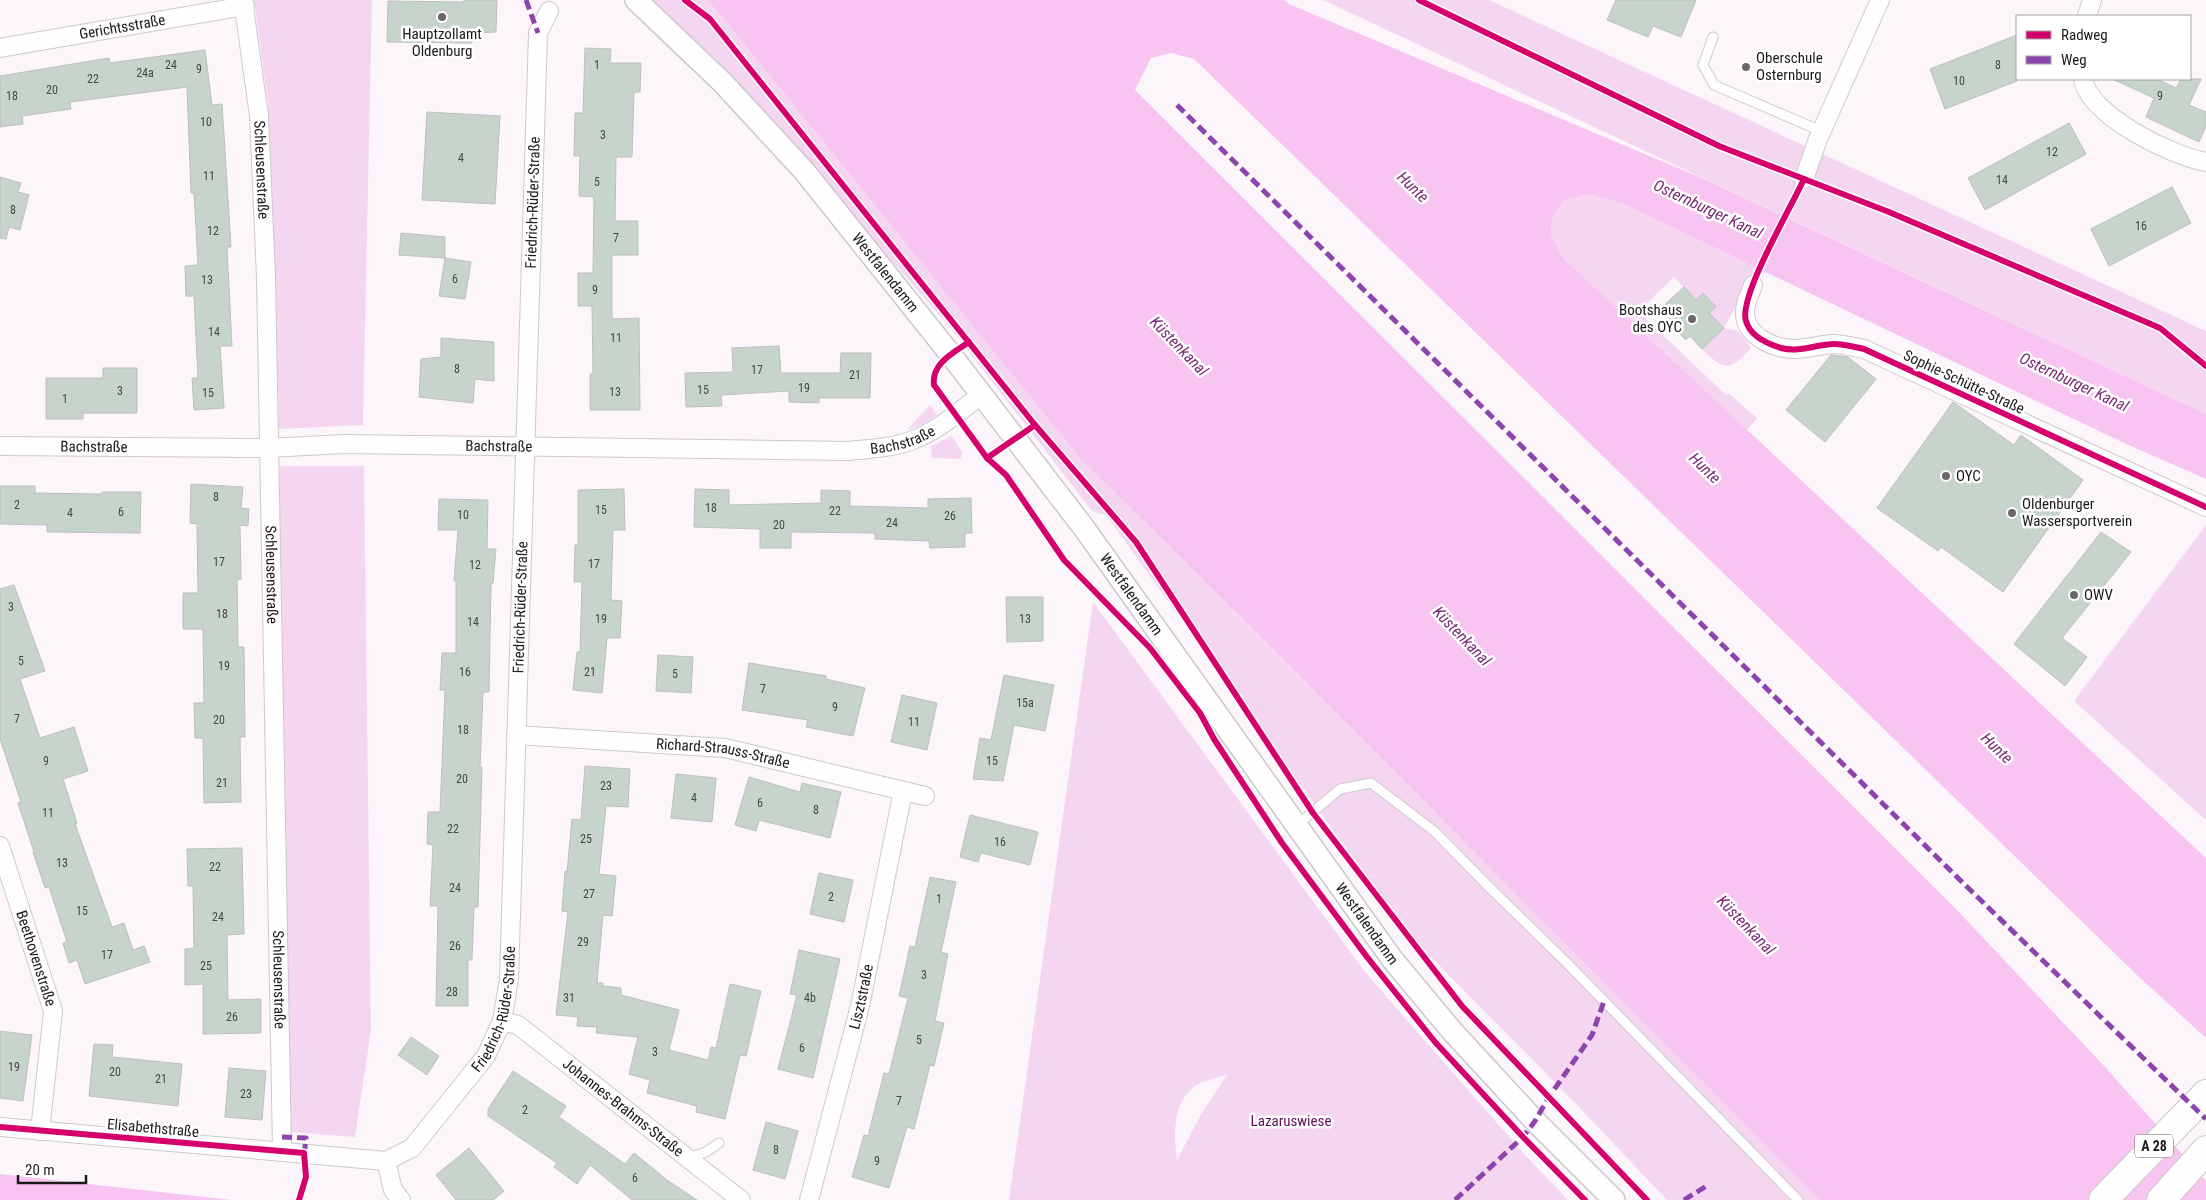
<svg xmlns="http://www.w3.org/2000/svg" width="2206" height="1200" viewBox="0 0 2206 1200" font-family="'Roboto Condensed',sans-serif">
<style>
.green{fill:#f5d6f1;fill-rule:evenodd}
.water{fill:#f8c4f1}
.building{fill:#c6d4cc;stroke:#bebebe}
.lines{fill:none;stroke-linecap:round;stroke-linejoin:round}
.service-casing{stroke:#cdc8cc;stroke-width:11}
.minor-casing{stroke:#cdc8cc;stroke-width:20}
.tertiary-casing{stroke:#cdc8cc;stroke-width:24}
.motorway-casing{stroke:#cdc8cc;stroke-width:30}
.service{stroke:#fffefe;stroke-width:9}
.minor{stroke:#fffefe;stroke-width:18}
.tertiary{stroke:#fffefe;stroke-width:21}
.motorway{stroke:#fffefe;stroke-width:28}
.quiet{stroke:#8e44ad;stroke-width:5;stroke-dasharray:10 5;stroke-linecap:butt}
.cycleway-casing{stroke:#fff;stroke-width:9}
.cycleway{stroke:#d6006c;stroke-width:6}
.poi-dot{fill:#6a666a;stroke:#fff;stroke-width:2}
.labels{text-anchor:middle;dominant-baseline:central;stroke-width:5;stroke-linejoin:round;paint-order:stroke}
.number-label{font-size:12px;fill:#464848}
.shield{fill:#fff;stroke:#605e60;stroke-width:1}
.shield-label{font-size:14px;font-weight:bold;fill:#1c191c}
.street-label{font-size:15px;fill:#1c191c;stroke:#fff}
.poi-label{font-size:15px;fill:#1c191c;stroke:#fff;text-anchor:start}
.park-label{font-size:15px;fill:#600c5b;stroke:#fff}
.water-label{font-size:16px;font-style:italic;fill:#792873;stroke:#fff}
</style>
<rect width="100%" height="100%" fill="#fcf6fb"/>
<!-- green -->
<g class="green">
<path d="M254,0H372L363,425L279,429L268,104Z"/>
<path d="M649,0H707L719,13L1079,457L1261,637L1820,1200H1667L1576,1104L1416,942L1333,830L1106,515L1092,511L953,331L716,59Z"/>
<path d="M1323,0H1489L2206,331V414Z"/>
<path d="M1589,194L1623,204L1757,268L1724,328L1738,331L1751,348C1730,371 1725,372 1702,349L1724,328L1709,313L1716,307L1703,294L1696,300L1674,277L1647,303L1654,311L1646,319L1726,395L1728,393L1757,418L1747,430L1563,258L1551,235L1552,217L1565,200Z"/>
<path d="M930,405L937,415L921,425L907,430Z"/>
<path d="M952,436L962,452L961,459L932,458L931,446Z"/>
<path d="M279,466H364L371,1030L355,1137L290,1132Z"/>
<path d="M2206,525V820L2074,701Z"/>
<path d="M1093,602L1365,972L1525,1155L1568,1200H1009ZM1227,1075L1200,1116L1177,1160C1174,1137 1172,1103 1194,1087C1204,1080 1216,1078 1227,1075Z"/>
</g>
<!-- water -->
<g class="water">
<path d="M707,0H1284L1289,4L1704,179L2206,414V479L2124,443L1623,204L1589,194L1565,200L1552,217L1551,235L1563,258L2206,858V1038L2139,977L1194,59L1171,53L1151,58L1135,90L1957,910L2106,1068L2206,1181V1200H1820L1261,637L1079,457L719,13Z"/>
<path d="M0,1174L231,1200H0Z"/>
</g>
<!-- building -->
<g class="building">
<path d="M464,0H497L496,32L473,33L472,43L387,42L388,1L464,2Z"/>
<path d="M1616,0H1696L1681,37L1653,26L1648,37L1607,20Z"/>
<path d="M2017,35V81L1945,109L1930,69Z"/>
<path d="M585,48L611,49L610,63H641L640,92H634L632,157H616L615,221H638V255H612V319L639,318L640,410H590V374H593L592,306H578V273H593L594,197L579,196L580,156H574L575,113H583Z"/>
<path d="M205,50L212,105L222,104L231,247H227L232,346H220L224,408L194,410L192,378H198L194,296H186L185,266L198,265L194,193H191L187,87L70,102L71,109L22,116L23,124L0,127V76L109,58L110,63Z"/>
<path d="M2112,79H2157L2176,88L2181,79H2201L2189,105L2206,112V126L2199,142L2146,117L2154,98Z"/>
<path d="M427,112L500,116L495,204L422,200Z"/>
<path d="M2069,123L2086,154L1985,210L1968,178Z"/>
<path d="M0,177L21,183L18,192L29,195L20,230L9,227L6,239L0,238Z"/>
<path d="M2172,187L2191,223L2109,266L2091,229Z"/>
<path d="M401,233L445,237V258L399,255Z"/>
<path d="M445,258L471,262L465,299L439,296Z"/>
<path d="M1684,287L1696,300L1703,293L1716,307L1709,313L1724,328L1702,349L1690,336L1686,340L1667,321L1671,317L1662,307Z"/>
<path d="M441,338L494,342V381L475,379L473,403L419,397L421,359L441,357Z"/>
<path d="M779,346L781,373H840L841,353H871L870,398H819V403L789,402V391L721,395L722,406L686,407L685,373L733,372L732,348Z"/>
<path d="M1831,355L1848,357L1876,379L1825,442L1786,410Z"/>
<path d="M103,368H137V413H83V419H46V378H103Z"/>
<path d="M1953,402L2014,445L2021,435L2083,480L2003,592L1941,547L1938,551L1877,508Z"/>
<path d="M191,484L243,487L241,508L249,509L248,526L240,525L241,579L237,580L238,647H244L245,737H240L241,802L204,803L203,738H195L194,703H204L203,629H183V593H198L197,524L190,523Z"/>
<path d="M0,486H35V493L102,494V492H141L140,533L47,532V525L0,524Z"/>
<path d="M624,489L625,530H613L611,600L622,601L620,638H607L602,693L573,690L577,652H580L582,582H574L575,545H578V490Z"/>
<path d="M695,489L729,490V505L821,503V490L850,491V506L928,508V499L971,498L972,533H965V547L930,548L929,541L875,539V533L791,532V548H760V529L694,527Z"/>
<path d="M439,499L488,500L487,549H496L493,583H491L489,692H483L480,767H482L478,907H474L472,960H468V1006H436L438,906H430L433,845L427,844L428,812H440L445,690H440L442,653H456V581H454L458,530H438Z"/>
<path d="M2101,532L2131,552L2062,638L2087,657L2065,686L2014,644Z"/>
<path d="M14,585L45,671L20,679L40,738L74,727L88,771L63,779L77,823L75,824L112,927L124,923L133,950L144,946L150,962L85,984L77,960L69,963L63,943L67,942L49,887L45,888L33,852H34L18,803L21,802L0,739V589Z"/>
<path d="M1006,597H1043V641L1007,642Z"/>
<path d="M658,655L693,657L691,693L656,691Z"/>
<path d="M749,663L826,676V679L865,688L853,736L806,727L808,720L742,710Z"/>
<path d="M1004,675L1054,685L1045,731L1014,725L1003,781L973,779L980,738L991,740Z"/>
<path d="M902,695L937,703L927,750L891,742Z"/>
<path d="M585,766L630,769L628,807L606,806L599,874L616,876L612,916L603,915L597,983H603V986L621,988V995L679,1010L669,1050L708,1060L711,1047L716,1048L730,984L761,991L746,1056L740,1055L725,1119L696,1112L697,1106L647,1093L650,1080L629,1074L638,1037L596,1033L597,1027L577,1026L578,1017L556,1015L568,912L562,911L565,871L567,872L572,819L581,820Z"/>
<path d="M676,774L716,778L712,822L671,818Z"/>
<path d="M749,777L800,792L802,783L841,792L830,838L759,820L756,831L735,825Z"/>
<path d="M970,815L1038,832L1030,865L981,853L978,862L960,857Z"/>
<path d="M242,848L244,934L227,935L228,1000L261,999V1033L203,1034V984L185,985V949L194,948L193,886H188L187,849Z"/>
<path d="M819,873L853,880L844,922L810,914Z"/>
<path d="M930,877L956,882L941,952L948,954L935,1021L944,1023L934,1066L930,1065L914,1129L907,1127L889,1188L852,1177L864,1135L868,1136L884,1073L889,1074L908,998L899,996L910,946L915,947Z"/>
<path d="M799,950L840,959L813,1078L778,1069L797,995L790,994Z"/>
<path d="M0,1031L32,1035L23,1101L0,1098Z"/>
<path d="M411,1037L439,1056L427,1075L398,1055Z"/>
<path d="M94,1044L113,1045L112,1057L182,1064L178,1106L89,1096Z"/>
<path d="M229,1068L266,1071L262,1120L225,1117Z"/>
<path d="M513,1071L566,1106L559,1117L625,1164L634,1153L667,1180L697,1200H632L590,1165L577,1184L554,1167L557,1163L488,1116V1109Z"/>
<path d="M766,1122L798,1131L785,1179L753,1170Z"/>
<path d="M469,1148L504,1191L493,1200H456L436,1175Z"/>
</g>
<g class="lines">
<!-- service casing -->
<g class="service-casing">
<g id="service">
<path d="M1713,37L1703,65L1714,85L1821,131"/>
<path d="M1296,826L1340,789L1371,783L1434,831L1489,887L1567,963L1798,1200"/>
<path d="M688,1158L706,1152L719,1143"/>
</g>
</g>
<!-- minor casing -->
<g class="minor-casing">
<g id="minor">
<path id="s1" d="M243,0L259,116L266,278L282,1151"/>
<path d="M2087,16L2092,0"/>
<path id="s2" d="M0,48L245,6"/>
<path d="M2083,79C2089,116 2172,156 2206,162"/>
<path d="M1804,179L1818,139L1880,0"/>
<path d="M1753,285C1750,294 1744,304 1745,314C1746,337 1775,349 1795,349C1808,349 1820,345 1833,344C1843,344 1854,347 1864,349L2206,507"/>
<path id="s3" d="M0,446L268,448L344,444L847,451C870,449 892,448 913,440C939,430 960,411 982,394"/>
<path id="s4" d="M516,735L725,748L925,796"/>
<path id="s5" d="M0,846L53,1011L40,1131"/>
<path id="s6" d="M502,1021L518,1025L741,1200"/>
<path d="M0,1127L386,1161L393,1190L401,1200"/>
<path id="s7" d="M386,1161L412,1148L486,1056L502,1021L509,979L538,33L549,11"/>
<path id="s8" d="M809,1200L860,1006L903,791"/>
</g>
</g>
<!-- tertiary casing -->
<g class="tertiary-casing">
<g id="tertiary">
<path id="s9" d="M636,0L723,83L805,172L951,355L1084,528L1392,959L1452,1031L1535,1121L1614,1200"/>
</g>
</g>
<!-- motorway casing -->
<g class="motorway-casing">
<g id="motorway">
<path d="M2103,1200L2206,1094"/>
<path d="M2161,1200L2206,1150"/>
</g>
</g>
<!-- service -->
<use href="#service" class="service"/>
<!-- minor -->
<use href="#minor" class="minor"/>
<!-- tertiary -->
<use href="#tertiary" class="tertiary"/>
<!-- motorway -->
<use href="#motorway" class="motorway"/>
<!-- quiet -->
<g class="quiet">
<path d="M526,0L538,33"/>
<path d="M1177,105L1961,881L2206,1119"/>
<path d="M282,1137L306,1138L304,1156"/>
<path d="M1455,1200L1523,1137L1535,1121L1549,1097L1592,1035L1604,1001"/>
<path d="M1684,1200L1708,1185"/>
</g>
<!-- cycleway casing -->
<g class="cycleway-casing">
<g id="cycleway">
<path d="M685,0L710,19L1035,425L1136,542L1313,813L1462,1006L1647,1200"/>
<path d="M1419,0L1719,146L1889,212L2160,328L2206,366"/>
<path d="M1804,179C1792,206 1738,297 1746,321C1750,336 1768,344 1781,348C1799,353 1817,344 1834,344C1844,344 1855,347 1864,349L2206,507"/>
<path d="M969,342C953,353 931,364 934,385L987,458L1035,425"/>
<path d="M987,458L1006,475L1064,560L1150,648L1200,713L1214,739L1282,843L1367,957L1435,1042L1523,1137L1585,1200"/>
<path d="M0,1127L304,1153L306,1177L299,1200"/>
</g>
</g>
<!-- cycleway -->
<use href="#cycleway" class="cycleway"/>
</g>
<!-- markers -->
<g class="poi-dot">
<circle cx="442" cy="17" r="5"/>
<circle cx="1746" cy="67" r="5"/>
<circle cx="1692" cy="319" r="5"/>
<circle cx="1946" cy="476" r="5"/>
<circle cx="2012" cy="513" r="5"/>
<circle cx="2074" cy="595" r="5"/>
</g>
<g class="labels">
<!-- number labels -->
<g class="number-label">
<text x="171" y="65">24</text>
<text x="597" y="65">1</text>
<text x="1998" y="65">8</text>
<text x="199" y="69">9</text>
<text x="145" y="73">24a</text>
<text x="93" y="79">22</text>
<text x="1959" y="81">10</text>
<text x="52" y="90">20</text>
<text x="12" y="96">18</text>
<text x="2160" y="96">9</text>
<text x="206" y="122">10</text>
<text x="603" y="135">3</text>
<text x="2052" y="152">12</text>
<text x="461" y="158">4</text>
<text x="209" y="176">11</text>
<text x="2002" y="180">14</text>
<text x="597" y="182">5</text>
<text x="13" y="210">8</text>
<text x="2141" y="226">16</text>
<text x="213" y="231">12</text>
<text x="616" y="238">7</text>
<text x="455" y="279">6</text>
<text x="207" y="280">13</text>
<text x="595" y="290">9</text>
<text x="214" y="332">14</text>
<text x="616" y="338">11</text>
<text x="457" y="369">8</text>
<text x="757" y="370">17</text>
<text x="855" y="375">21</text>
<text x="804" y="388">19</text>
<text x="703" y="390">15</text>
<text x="120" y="391">3</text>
<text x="615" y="392">13</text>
<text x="208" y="393">15</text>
<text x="65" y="399">1</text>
<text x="216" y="497">8</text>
<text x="17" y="505">2</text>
<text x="711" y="508">18</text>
<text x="601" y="510">15</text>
<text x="835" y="511">22</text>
<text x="121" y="512">6</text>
<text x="70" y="513">4</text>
<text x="463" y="515">10</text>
<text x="950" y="516">26</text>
<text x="892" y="523">24</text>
<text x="779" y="525">20</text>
<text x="219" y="562">17</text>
<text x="594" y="564">17</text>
<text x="475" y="565">12</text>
<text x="11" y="607">3</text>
<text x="222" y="614">18</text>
<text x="601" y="619">19</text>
<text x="1025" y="619">13</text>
<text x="473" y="622">14</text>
<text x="21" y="661">5</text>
<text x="224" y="666">19</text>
<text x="465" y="672">16</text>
<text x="590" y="672">21</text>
<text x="675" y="674">5</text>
<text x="763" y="689">7</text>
<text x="1025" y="703">15a</text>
<text x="835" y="707">9</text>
<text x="17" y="719">7</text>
<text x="219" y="720">20</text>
<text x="914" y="722">11</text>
<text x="463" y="730">18</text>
<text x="46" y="761">9</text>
<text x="992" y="761">15</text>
<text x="462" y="779">20</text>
<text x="222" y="783">21</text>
<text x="606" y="786">23</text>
<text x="694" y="798">4</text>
<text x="760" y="803">6</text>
<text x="816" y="810">8</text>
<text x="48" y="813">11</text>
<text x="453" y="829">22</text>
<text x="586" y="839">25</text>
<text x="1000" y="842">16</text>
<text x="62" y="863">13</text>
<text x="215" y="867">22</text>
<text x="455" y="888">24</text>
<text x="589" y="894">27</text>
<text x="831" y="897">2</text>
<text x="939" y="899">1</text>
<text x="82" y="911">15</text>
<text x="218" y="917">24</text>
<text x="583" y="942">29</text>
<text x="455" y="946">26</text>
<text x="107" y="955">17</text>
<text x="206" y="966">25</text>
<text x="924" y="975">3</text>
<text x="452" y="992">28</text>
<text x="569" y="998">31</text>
<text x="810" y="998">4b</text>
<text x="232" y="1017">26</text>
<text x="919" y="1040">5</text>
<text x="802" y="1048">6</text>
<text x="655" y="1052">3</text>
<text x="14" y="1067">19</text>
<text x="115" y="1072">20</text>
<text x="161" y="1079">21</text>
<text x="246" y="1094">23</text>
<text x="899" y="1101">7</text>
<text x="525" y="1110">2</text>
<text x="776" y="1150">8</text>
<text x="877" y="1161">9</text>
<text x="635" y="1178">6</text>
</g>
<!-- shield labels -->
<rect class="shield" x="2135" y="1134.5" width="38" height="23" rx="4"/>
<g class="shield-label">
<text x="2154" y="1146">A 28</text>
</g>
<!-- street labels -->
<g class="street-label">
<text stroke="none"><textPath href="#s2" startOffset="124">Gerichtsstraße</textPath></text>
<text stroke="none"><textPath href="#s1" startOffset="171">Schleusenstraße</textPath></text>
<text stroke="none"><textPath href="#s7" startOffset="1005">Friedrich-Rüder-Straße</textPath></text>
<text stroke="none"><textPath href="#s9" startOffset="370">Westfalendamm</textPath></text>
<text transform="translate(1964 382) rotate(25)">Sophie-Schütte-Straße</text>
<text stroke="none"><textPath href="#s3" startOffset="904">Bachstraße</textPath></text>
<text stroke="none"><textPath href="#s3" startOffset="94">Bachstraße</textPath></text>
<text stroke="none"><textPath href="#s3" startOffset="499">Bachstraße</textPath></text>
<text stroke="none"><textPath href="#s1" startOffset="576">Schleusenstraße</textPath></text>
<text stroke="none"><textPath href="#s9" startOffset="775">Westfalendamm</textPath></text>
<text stroke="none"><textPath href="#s7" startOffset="600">Friedrich-Rüder-Straße</textPath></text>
<text stroke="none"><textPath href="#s4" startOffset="208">Richard-Strauss-Straße</textPath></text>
<text stroke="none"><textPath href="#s9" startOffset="1180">Westfalendamm</textPath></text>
<text stroke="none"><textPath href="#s5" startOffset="118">Beethovenstraße</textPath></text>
<text stroke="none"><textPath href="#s1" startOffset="981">Schleusenstraße</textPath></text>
<text stroke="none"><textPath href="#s8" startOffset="210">Lisztstraße</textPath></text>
<text stroke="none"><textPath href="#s7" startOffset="195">Friedrich-Rüder-Straße</textPath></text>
<text stroke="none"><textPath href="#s6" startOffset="150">Johannes-Brahms-Straße</textPath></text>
<text transform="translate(153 1128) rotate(5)">Elisabethstraße</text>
</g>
<!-- poi labels -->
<g class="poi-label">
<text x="442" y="34" text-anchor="middle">Hauptzollamt<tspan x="442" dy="17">Oldenburg</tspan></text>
<text x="1756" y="58">Oberschule<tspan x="1756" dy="17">Osternburg</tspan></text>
<text x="1682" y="310" text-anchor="end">Bootshaus<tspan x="1682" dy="17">des OYC</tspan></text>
<text x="1956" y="476">OYC</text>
<text x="2022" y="504">Oldenburger<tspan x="2022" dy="17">Wassersportverein</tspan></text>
<text x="2084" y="595">OWV</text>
</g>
<!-- park labels -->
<g class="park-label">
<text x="1291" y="1121">Lazaruswiese</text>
</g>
<!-- water labels -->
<g class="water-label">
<text transform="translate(1413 187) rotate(44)">Hunte</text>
<text transform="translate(1708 209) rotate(25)">Osternburger Kanal</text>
<text transform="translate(1179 346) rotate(46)">Küstenkanal</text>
<text transform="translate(2074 382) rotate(25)">Osternburger Kanal</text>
<text transform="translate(1705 468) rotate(44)">Hunte</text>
<text transform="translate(1462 636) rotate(46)">Küstenkanal</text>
<text transform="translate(1997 748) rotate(44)">Hunte</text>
<text transform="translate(1746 925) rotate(46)">Küstenkanal</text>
</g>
</g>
<!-- legend -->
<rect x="2016" y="15" width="175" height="65" fill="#ffffff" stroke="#a4a3a4"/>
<rect x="2026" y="31" width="25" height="8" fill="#d6006c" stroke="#a4a3a4"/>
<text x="2061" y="40" font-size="15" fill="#1c191c">Radweg</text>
<rect x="2026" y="56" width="25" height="8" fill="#8e44ad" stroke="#a4a3a4"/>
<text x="2061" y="65" font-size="15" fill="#1c191c">Weg</text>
<!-- scale -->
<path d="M18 1175v8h68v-8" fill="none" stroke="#1c191c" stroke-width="2.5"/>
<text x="25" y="1175" font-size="15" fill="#1c191c" stroke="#ffffff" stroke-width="4" paint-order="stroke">20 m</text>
</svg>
